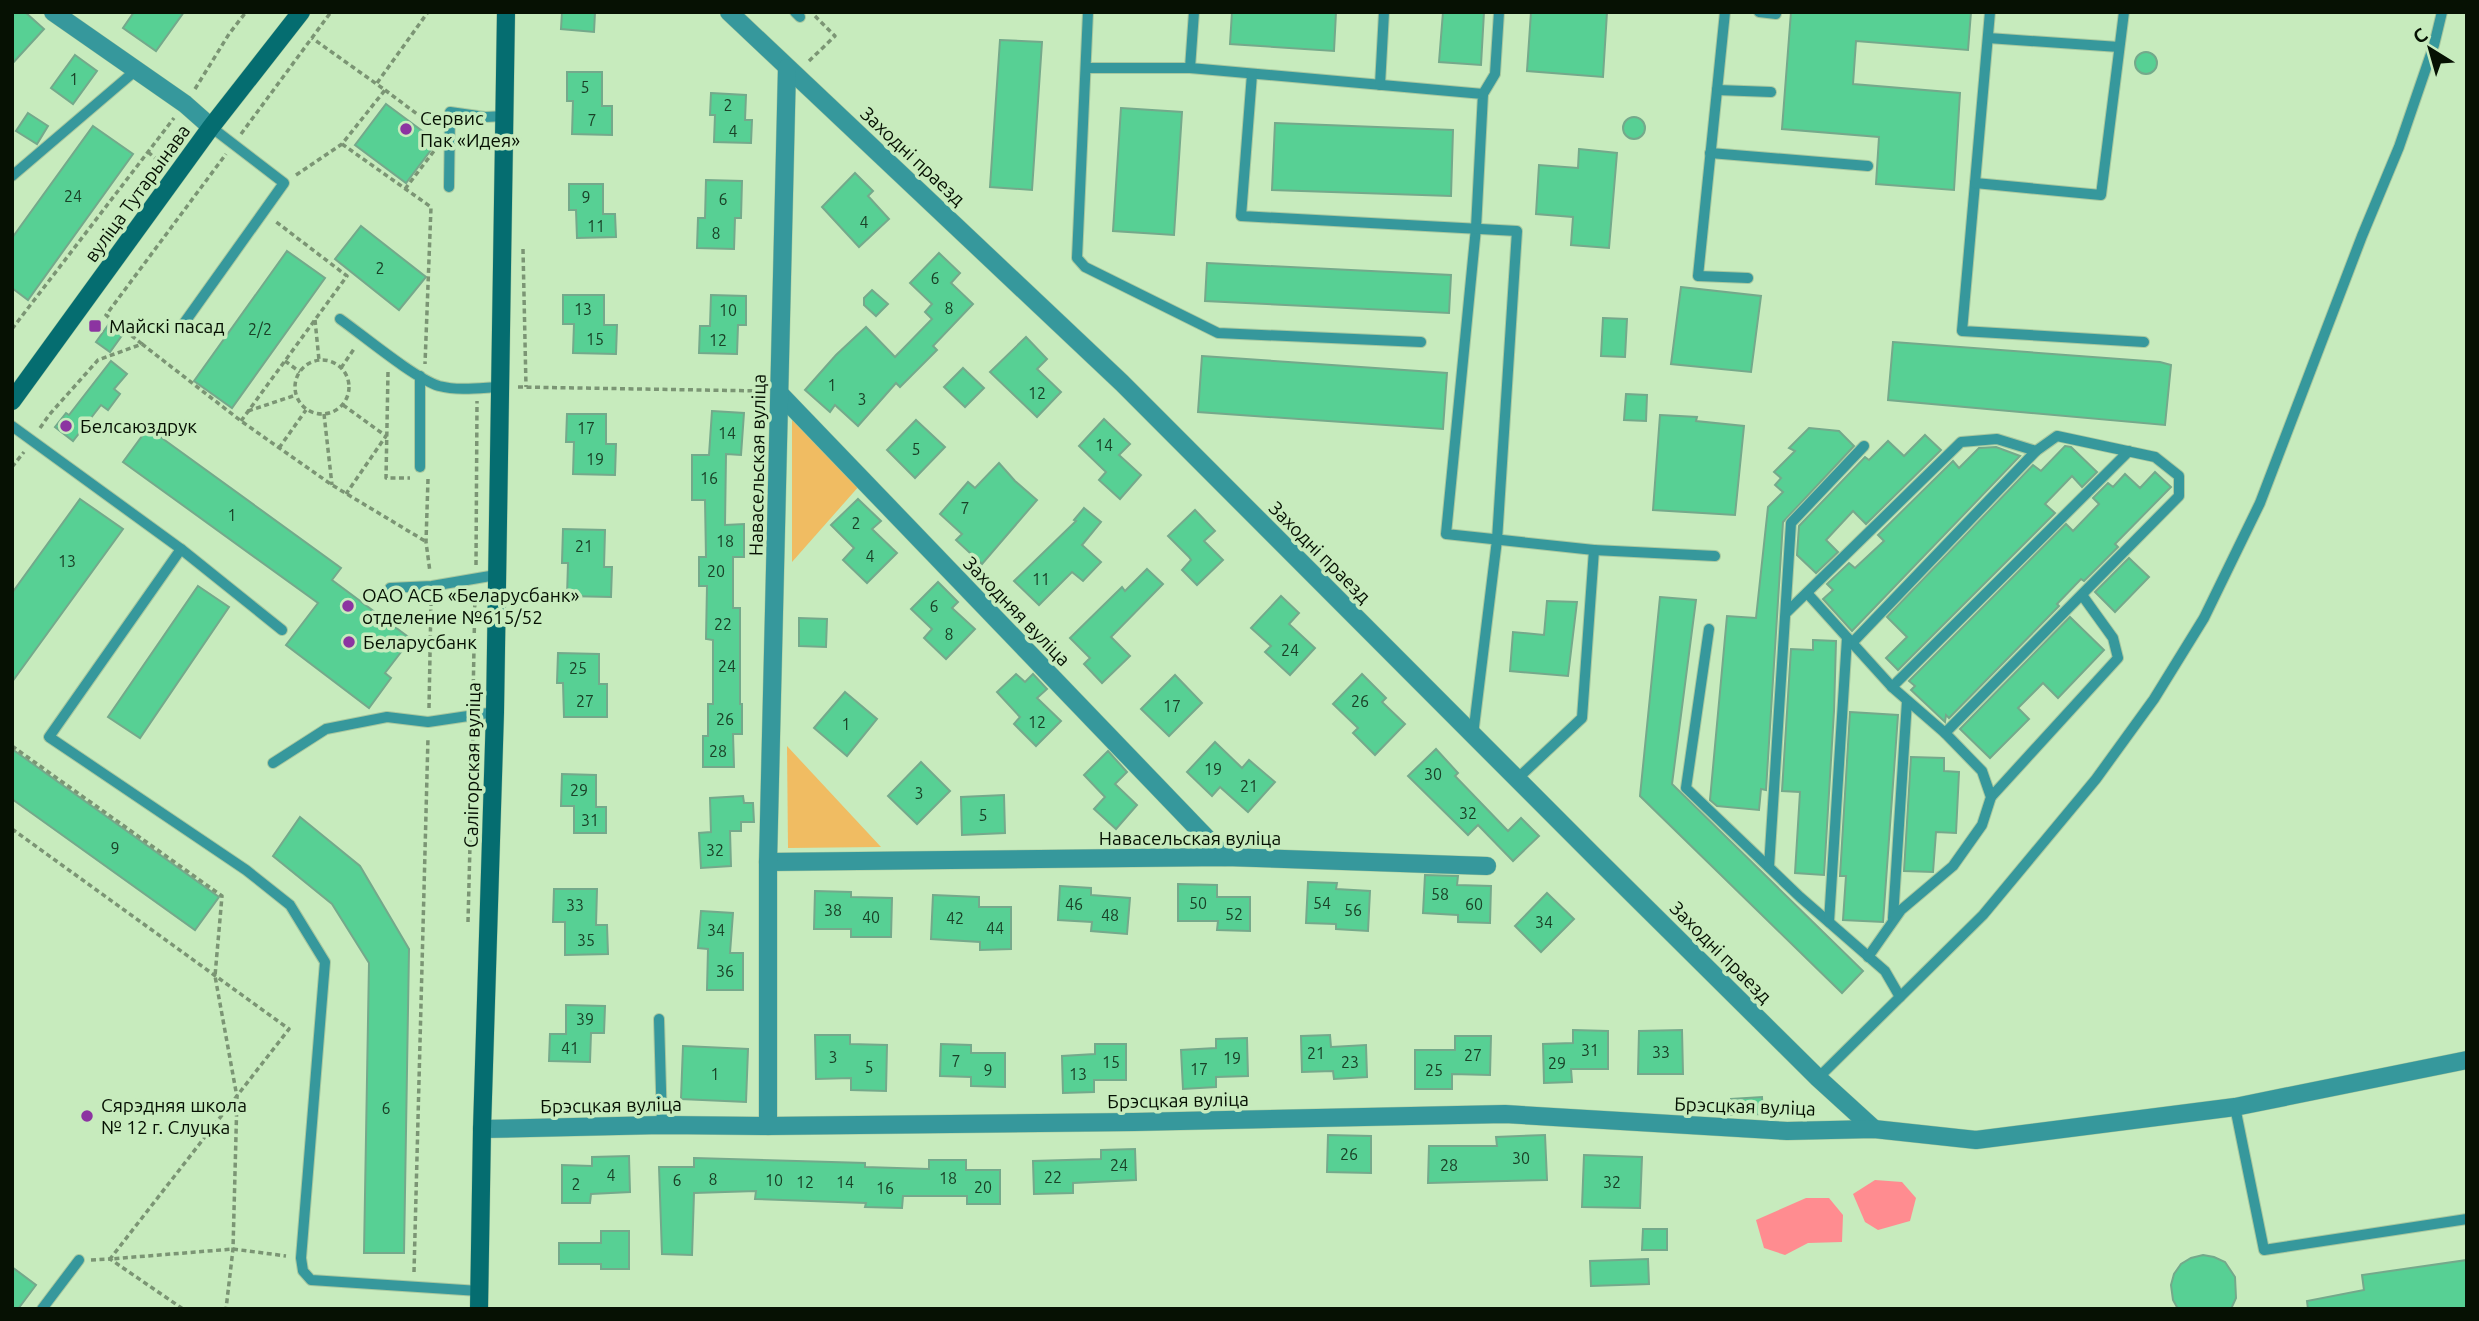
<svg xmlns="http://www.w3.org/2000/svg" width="2479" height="1321" viewBox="0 0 2479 1321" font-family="Ubuntu,sans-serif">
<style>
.green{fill:#f0bc62}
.water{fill:#ff8c90}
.building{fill:#57d094;stroke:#74a98b;stroke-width:2}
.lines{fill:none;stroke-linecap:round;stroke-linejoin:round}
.lane-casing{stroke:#a8c89f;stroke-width:12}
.street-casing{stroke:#a8c89f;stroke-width:19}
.secondary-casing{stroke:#a8c89f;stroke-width:19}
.path{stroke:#7b9574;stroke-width:3.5;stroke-dasharray:5 3.5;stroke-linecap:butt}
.lane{stroke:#36989c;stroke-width:10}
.street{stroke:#36989c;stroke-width:18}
.secondary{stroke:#056d70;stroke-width:18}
.poi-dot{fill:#8c34a1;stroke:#c7ebbd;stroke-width:2.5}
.labels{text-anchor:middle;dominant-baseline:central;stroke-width:7;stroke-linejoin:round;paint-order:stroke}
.number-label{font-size:16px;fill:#1a4127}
.poi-label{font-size:19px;fill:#061103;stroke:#c7ebbd;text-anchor:start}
.street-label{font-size:19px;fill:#061103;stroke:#c7ebbd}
</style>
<rect width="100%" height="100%" fill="#c7ebbd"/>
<!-- green -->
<g class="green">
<path d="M792,419L860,485L792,562Z"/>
<path d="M787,746L881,847L788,848Z"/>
</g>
<!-- water -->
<g class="water">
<path d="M1875,1180L1902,1182L1916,1198L1910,1221L1878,1230L1865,1222L1853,1194Z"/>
<path d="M1806,1198H1829L1843,1215L1842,1242L1808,1243L1785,1255L1764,1248L1756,1220Z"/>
</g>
<!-- building -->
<g class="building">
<path d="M12,12H25L44,29L12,64Z"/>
<path d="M134,12H184L156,51L123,28Z"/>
<path d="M562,12H595L594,32L561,29Z"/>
<path d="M1232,12H1336L1334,51L1230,44Z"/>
<path d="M1443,12H1484L1481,65L1439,62Z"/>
<path d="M1531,12H1607L1603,77L1527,71Z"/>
<path d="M1791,12H1971L1968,50L1856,41L1853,84L1960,93L1954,190L1876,184L1879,137L1782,129Z"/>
<path d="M1000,40L1042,42L1032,190L990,187Z"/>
<circle cx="2146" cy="63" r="11"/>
<path d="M75,55L97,71L73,104L51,88Z"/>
<path d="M567,72H602V106H612V135L572,134L573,101H567Z"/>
<path d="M711,93L746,95L745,120H752L751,143L714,142L715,115H710Z"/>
<path d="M386,104L437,142L406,183L355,145Z"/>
<path d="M1121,108L1182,112L1174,235L1113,231Z"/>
<path d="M28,113L48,126L37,144L16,131Z"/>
<circle cx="1634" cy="128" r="11"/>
<path d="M1275,123L1453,130L1451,196L1272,190Z"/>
<path d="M93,126L133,154L28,300L12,288V238Z"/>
<path d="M1579,149L1617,153L1609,248L1571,245L1573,217L1536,214L1539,165L1578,168Z"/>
<path d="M855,173L873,191L868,196L889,219L859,247L822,207Z"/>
<path d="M706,180L742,181L741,218H735L734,249L697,248L698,218H705Z"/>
<path d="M569,184H603V214H615L616,237L577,238L576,210H569Z"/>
<path d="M361,226L426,277L399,310L335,259Z"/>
<path d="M287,251L325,278L232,408L194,381Z"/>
<path d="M939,253L960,273L951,283L973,304L933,346L937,350L900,387L896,383L858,426L835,405L830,412L805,390L836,355L866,327L895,357L932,319L925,312L932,304L910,283Z"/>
<path d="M1207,263L1451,275L1449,313L1205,301Z"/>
<path d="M1681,287L1761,296L1751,372L1671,364Z"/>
<path d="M872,290L888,304L876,316L864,305V298Z"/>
<path d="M563,295H604V325H617L616,354L573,353L574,324H563Z"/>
<path d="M711,295L746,296V325H738L737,354L699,353L700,326H710Z"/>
<path d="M1603,318L1627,319L1625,357L1601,356Z"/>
<path d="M109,324L123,334L110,352L96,342Z"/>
<path d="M1026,337L1047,359L1037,369L1061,392L1037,417L990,372Z"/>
<path d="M1893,342L2160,362L2171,365L2165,425L1888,400Z"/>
<path d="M1202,356L1447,373L1443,429L1198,412Z"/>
<path d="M111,361L127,374L114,389L120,394L108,410L101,405L73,441L55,427L66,413L69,415Z"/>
<path d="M963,368L984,388L965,407L944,387Z"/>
<path d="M1626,394L1647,395L1646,421L1624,420Z"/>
<path d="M712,411L744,413L741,455L726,454L725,525L744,524V557H733V608H740V704H742V734H733L734,767H703V736H708V704H713V640L706,639L707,586H699V557H706L705,500H692V455H709Z"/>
<path d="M567,414H606V444H616L615,475L573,474L574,442H566Z"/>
<path d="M1660,415L1697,417L1696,421L1744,426L1735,515L1653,510Z"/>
<path d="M1104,419L1130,444L1119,455L1141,475L1120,499L1099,480L1106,472L1079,446Z"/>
<path d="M916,420L945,447L915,478L887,450Z"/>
<path d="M148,428L341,568L332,580L411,639L385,673L391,678L369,708L286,645L318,603L123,462Z"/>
<path d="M1809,428L1839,431L1854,446L1783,522L1766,790L1761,789L1759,810L1717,806L1710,800L1727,616L1756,618L1768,507L1783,492L1775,485L1781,478L1774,472L1795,451L1789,448Z"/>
<path d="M1925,435L1941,450L1866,524L1853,511L1826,540L1838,552L1816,573L1797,555L1799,526L1865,457L1869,460L1888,441L1904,456Z"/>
<path d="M2065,446L2071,447L2097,472L2082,487L2072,476L2045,504L2055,513L1898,670L1886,658L1907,637L1887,617L2033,465L2041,471Z"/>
<path d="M1996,447L2020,456L1852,631L1823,599L1833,590L1827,584L1849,563L1855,568L1884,541L1878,535L1953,461L1959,468L1979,448Z"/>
<path d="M999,463L1015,481L1037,500L982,564L956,540L962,534L940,514L968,482L975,488Z"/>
<path d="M2155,472L2171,487L2115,544L2118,547L2084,581L2081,579L2057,604L2059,606L1949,718L1946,715L1945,722L1911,690L1915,686L1909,681L2066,524L2073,531L2099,504L2093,498L2108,483L2113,487L2125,474L2140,488Z"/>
<path d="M80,499L123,529L12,682V593Z"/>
<path d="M858,499L881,521L872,529L897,553L867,583L843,560L854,548L831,525Z"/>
<path d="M1084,508L1101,522L1082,545L1101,562L1083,581L1072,572L1039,605L1014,581L1076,521L1074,520Z"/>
<path d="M1195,510L1215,531L1204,541L1223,560L1197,585L1182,570L1191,560L1189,557L1168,536Z"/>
<path d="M563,529L605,530L604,567H612L611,597L567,596L568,563H562Z"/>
<path d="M2129,558L2149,577L2115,612L2095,592Z"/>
<path d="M1147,569L1163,584L1111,637L1130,656L1102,683L1084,664L1090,658L1070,638L1122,587L1125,591Z"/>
<path d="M938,582L958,602L952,608L975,629L946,659L924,638L932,629L911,609Z"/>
<path d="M198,586L229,607L140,738L108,717Z"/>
<path d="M1281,596L1299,613L1289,624L1315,648L1290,675L1265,652L1271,646L1251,628Z"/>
<path d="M1660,597L1696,600L1672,784L1863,971L1842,993L1640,796Z"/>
<path d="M1547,601L1577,602L1568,676L1510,671L1513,632L1544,635Z"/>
<path d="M2070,617L2104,650L2058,698L2043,683L2018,708L2029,719L1990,758L1960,729Z"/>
<path d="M799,618L827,619L826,647L799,646Z"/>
<path d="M1813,640L1836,641L1834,711L1824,875L1795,873L1800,792L1782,791L1791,649L1813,650Z"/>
<path d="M558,653L599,654V684H607V717H564L563,683H557Z"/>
<path d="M1016,674L1025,682L1033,674L1047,689L1037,698L1061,721L1036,746L1014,724L1020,717L997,692Z"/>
<path d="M1362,674L1386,698L1382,702L1405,724L1375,755L1353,733L1358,728L1333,704Z"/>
<path d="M1175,675L1202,703L1169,736L1141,709Z"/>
<path d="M845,692L877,719L847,756L814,728Z"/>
<path d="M1850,712L1898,715L1883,922L1843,920L1846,876H1840Z"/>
<path d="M1215,742L1242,768L1249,760L1275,782L1248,812L1220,787L1212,796L1187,772Z"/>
<path d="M12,749L219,897L195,930L12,799Z"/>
<path d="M1436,749L1458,773L1455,776L1508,831L1521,818L1539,836L1513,861L1478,825L1468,835L1408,776Z"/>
<path d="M1108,751L1127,772L1115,784L1137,805L1116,829L1094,809L1105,797L1084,775Z"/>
<path d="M1911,757L1944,758V771L1959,772L1956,833L1936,832L1933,872L1904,871Z"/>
<path d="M921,762L950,791L917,824L888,796Z"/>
<path d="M562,774L596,775V807H606V833H574V806H561Z"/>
<path d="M1004,795L1005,833L962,835L961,797Z"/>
<path d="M743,796L744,803H753L754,822H741V831H730L731,866L701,868L699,833L711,832L710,798Z"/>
<path d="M300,817L360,866L409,949L404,1253H364L369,963L332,904L273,856Z"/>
<path d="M1425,875L1458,876L1457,885L1491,886L1490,923L1458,922V915L1423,913Z"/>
<path d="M1308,882L1337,883L1336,889L1370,891L1368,931L1336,929V924L1306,923Z"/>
<path d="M1178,884L1217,885V897H1250V931L1217,930L1218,921H1178Z"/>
<path d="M1060,886L1091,888V895L1130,898L1127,934L1091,931L1092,922L1058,920Z"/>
<path d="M554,889H597L596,925H607L608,954L565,955V922H553Z"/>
<path d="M815,891L851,892V897L892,898L891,937H851V929H814Z"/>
<path d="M1547,893L1574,919L1541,952L1515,926Z"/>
<path d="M933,895L979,897V907H1011V949L980,950V942L931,939Z"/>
<path d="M701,911L733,913L730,953H743V990H707L708,949L698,948Z"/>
<path d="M566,1005L605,1006L604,1033H591L590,1062L549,1061L550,1034H566Z"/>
<path d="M1573,1030L1608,1031V1069H1571L1572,1082L1544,1083L1543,1044L1573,1043Z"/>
<path d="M1682,1030L1683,1074H1638L1639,1031Z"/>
<path d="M815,1035H850V1044L887,1045L886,1091L851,1090V1078L816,1079Z"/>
<path d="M1330,1035L1331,1047L1366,1045L1367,1077L1334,1079L1333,1071L1302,1072L1301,1036Z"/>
<path d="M1455,1036H1491L1490,1075L1452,1074V1089H1415V1050H1455Z"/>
<path d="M1247,1038L1248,1076L1216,1077V1087L1183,1089L1181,1050L1216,1048V1039Z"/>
<path d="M941,1044L971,1045V1053H1005V1087L971,1086V1077L940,1076Z"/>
<path d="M1095,1044H1126V1080H1094V1092L1063,1093L1062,1056L1095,1054Z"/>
<path d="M683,1046L748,1049L746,1102L681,1099Z"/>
<path d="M1762,1097L1763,1114L1731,1115V1099Z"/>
<path d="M1328,1135L1371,1136V1173L1327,1172Z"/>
<path d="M1545,1135L1547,1180L1428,1183L1429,1146H1497L1496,1137Z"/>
<path d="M1135,1149L1136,1180L1073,1183V1193L1034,1194L1033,1161L1101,1159V1150Z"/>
<path d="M1584,1155L1642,1157L1640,1208L1582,1207Z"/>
<path d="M629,1156L630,1192L591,1194L590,1203H562V1165L592,1166V1157Z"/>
<path d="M694,1158L865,1163V1167L929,1169V1160H966V1170H1000V1204H967V1196H903L902,1208L865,1207L866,1203L755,1199L756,1191L694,1193L692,1255L662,1254L659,1167H694Z"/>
<path d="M1643,1229H1667V1250H1642Z"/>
<path d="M601,1231H629V1269H601V1264H559V1243H601Z"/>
<path d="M2203,1255L2214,1257L2225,1262L2235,1277L2236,1298L2231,1309H2178L2173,1300L2171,1285L2174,1274L2181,1264L2191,1258Z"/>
<path d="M1648,1259L1649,1284L1591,1286L1590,1261Z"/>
<path d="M2467,1260V1309H2308L2307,1301L2364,1290L2362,1275Z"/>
<path d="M12,1267L36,1285L18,1309H12Z"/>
</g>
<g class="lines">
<!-- lane casing -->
<g class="lane-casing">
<g id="lane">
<path d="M795,12L800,17"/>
<path d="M1088,12L1077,258L1085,267L1218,333L1421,342"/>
<path d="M1194,12L1190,68L1483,94L1476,228L1446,534L1594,550L1582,718L1517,779"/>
<path d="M1725,12L1698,276L1748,278"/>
<path d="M1759,12L1776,14"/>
<path d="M1990,12L1962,331L2144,342"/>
<path d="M1988,38L2119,47"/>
<path d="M1086,68H1190"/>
<path d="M1252,74L1241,216L1517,231L1497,540L1473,735"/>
<path d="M1380,85L1384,12"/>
<path d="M1717,90L1771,92"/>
<path d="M1483,94L1495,74L1499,12"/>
<path d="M1710,153L1868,166"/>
<path d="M12,176L135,71"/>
<path d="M1975,183L2101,195L2124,12"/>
<path d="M449,187L450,112L485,117L505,116"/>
<path d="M340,319C364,336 414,378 439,386C459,391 479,388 499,387"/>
<path d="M182,326L284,183L211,127"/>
<path d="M420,376V467"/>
<path d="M12,426L181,549L282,630"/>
<path d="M181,549L49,737L246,870L290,905L325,962L301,1258L303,1271L311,1280L479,1291"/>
<path d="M1594,550L1715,556"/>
<path d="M390,588L432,586L496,575"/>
<path d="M1807,593L1892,687"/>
<path d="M1786,613L1961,442L1997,439L2036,451L2057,436L2155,457L2179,476V496L1945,733L1892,687L2129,451"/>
<path d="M1709,629L1686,788L1800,897L1885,971L1900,997"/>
<path d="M1852,643L2036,451"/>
<path d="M273,763L326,729L387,717L428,722L495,712"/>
<path d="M1991,797L2118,658L2113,638L2082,595"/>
<path d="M1769,867L1791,523L1864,446"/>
<path d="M1893,918L1907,701"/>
<path d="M1829,922L1847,638"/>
<path d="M1868,957L1901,910L1953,866L1982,825L1991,797L1982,771L1945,733"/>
<path d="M659,1019L662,1125"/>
<path d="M1818,1078L1983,915L2096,779L2154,699L2204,618L2260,503L2362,236L2399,147L2434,45L2442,12"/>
<path d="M2235,1107L2264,1250L2467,1219"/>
<path d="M42,1309L79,1260"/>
</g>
</g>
<!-- street casing -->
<g class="street-casing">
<g id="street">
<path d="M53,12L185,104L211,127"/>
<path d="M729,12L1122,383L1593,855L1818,1078L1874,1129"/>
<path d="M780,394L1225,857"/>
<path d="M768,862L1225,857L1487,866"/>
<path d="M768,1126V862L787,68"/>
<path d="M482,1129L662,1125L768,1126L1134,1122L1505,1114L1787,1131L1874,1129L1976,1140L2235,1107L2467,1060"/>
</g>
</g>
<!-- secondary casing -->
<g class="secondary-casing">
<g id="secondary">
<path d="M12,401L211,127L301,12"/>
<path d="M479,1309L482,1129L495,712L506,12"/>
</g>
</g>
<!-- path -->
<g class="path">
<path d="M809,61L835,36L815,16"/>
<path d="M377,83L428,12"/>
<path d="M195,89L229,34L246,12"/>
<path d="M385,90L433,126"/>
<path d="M241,134L331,12"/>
<path d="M342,144L431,207L425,364"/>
<path d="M148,152L163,165"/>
<path d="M296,175L342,144L385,90L312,38"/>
<path d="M405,189L434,151"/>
<path d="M523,249L526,387"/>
<path d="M315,320L319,360"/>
<path d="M12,329L174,118"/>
<path d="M142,344L106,315L226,154"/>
<circle cx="322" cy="387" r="27"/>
<path d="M285,361L300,372"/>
<path d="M341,368L354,349"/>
<path d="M388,372L386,478H410"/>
<path d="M518,387L763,391"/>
<path d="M343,405L386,436L346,494"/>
<path d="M248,411L296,395"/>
<path d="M324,414L332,485"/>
<path d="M241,421L347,276L275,221"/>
<path d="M40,428L49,415L98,360L142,344L241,421L332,485L425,541"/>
<path d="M279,448L306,410"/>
<path d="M12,467L24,452"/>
<path d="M428,479L426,542L430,572"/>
<path d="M476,565L477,401"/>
<path d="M473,701L475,593"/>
<path d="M429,708L431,601"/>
<path d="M12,746L222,896L215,976L237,1097L233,1249L226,1309"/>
<path d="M12,829L289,1029L110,1259L233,1249L286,1256"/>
<path d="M468,922L473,730"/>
<path d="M91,1260L110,1259L183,1309"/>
<path d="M414,1272L428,737"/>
</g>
<!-- lane -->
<use href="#lane" class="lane"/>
<!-- street -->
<use href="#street" class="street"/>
<!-- secondary -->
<use href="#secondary" class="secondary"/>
</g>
<!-- markers -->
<g class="poi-dot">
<circle cx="406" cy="129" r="7"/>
<rect x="88" y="319" width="14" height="14" rx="3.5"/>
<circle cx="66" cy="426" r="7"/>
<circle cx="348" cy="606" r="7"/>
<circle cx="349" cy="642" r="7"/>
<circle cx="87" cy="1116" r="7"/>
</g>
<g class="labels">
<!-- number labels -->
<g class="number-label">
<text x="74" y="79">1</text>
<text x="585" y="87">5</text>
<text x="728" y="105">2</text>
<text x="592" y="120">7</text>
<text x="733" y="131">4</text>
<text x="73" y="196">24</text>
<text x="586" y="197">9</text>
<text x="723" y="199">6</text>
<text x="864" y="222">4</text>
<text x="596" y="226">11</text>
<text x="716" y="233">8</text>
<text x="380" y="268">2</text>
<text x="935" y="278">6</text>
<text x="949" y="308">8</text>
<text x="583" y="309">13</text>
<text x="728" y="310">10</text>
<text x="260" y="329">2/2</text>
<text x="595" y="339">15</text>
<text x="718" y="340">12</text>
<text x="832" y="385">1</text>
<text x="1037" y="393">12</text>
<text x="862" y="399">3</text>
<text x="586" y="428">17</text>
<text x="727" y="433">14</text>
<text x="1104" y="445">14</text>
<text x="916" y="449">5</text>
<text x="595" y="459">19</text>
<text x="709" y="478">16</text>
<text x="965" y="508">7</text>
<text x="232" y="515">1</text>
<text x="856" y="523">2</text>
<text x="725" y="541">18</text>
<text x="584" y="546">21</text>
<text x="870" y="556">4</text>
<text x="67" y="561">13</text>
<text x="716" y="571">20</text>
<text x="1041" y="579">11</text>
<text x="934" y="606">6</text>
<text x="723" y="624">22</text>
<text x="949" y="634">8</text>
<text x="1290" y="650">24</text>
<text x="727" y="666">24</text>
<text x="578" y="668">25</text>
<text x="585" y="701">27</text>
<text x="1360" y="701">26</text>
<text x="1172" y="706">17</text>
<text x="725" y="719">26</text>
<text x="1037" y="722">12</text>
<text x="846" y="724">1</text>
<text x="718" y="751">28</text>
<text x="1213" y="769">19</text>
<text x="1433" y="774">30</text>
<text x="1249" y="786">21</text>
<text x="579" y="790">29</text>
<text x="919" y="793">3</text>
<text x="1468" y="813">32</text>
<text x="983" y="815">5</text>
<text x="590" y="820">31</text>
<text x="115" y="848">9</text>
<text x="715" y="850">32</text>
<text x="1440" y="894">58</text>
<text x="1198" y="903">50</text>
<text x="1322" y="903">54</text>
<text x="1074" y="904">46</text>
<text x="1474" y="904">60</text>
<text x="575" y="905">33</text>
<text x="833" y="910">38</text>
<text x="1353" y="910">56</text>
<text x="1234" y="914">52</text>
<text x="1110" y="915">48</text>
<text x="871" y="917">40</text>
<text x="955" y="918">42</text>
<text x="1544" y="922">34</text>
<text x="995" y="928">44</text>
<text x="716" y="930">34</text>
<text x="586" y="940">35</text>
<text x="725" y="971">36</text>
<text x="585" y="1019">39</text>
<text x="570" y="1048">41</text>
<text x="1590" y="1050">31</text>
<text x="1661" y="1052">33</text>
<text x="1316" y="1053">21</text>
<text x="1473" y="1055">27</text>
<text x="833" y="1057">3</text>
<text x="1232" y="1058">19</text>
<text x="956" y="1061">7</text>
<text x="1111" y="1062">15</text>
<text x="1350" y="1062">23</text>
<text x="1557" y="1063">29</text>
<text x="869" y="1067">5</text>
<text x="1199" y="1069">17</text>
<text x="988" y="1070">9</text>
<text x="1434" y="1070">25</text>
<text x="715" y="1074">1</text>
<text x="1078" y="1074">13</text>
<text x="386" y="1108">6</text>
<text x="1349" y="1154">26</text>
<text x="1521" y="1158">30</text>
<text x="1119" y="1165">24</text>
<text x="1449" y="1165">28</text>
<text x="611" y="1175">4</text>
<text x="1053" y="1177">22</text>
<text x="948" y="1178">18</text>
<text x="713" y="1179">8</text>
<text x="677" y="1180">6</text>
<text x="774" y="1180">10</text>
<text x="805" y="1182">12</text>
<text x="845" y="1182">14</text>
<text x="1612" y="1182">32</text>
<text x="576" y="1184">2</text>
<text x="983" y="1187">20</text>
<text x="885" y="1188">16</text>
</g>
<!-- poi labels -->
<g class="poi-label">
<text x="420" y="118">Сервис<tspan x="420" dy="22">Пак «Идея»</tspan></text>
<text x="109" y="326">Майскі пасад</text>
<text x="80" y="426">Белсаюздрук</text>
<text x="362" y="595">ОАО АСБ «Беларусбанк»<tspan x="362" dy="22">отделение №615/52</tspan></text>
<text x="363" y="642">Беларусбанк</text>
<text x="101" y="1105">Сярэдняя школа<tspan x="101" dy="22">№ 12 г. Слуцка</tspan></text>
</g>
<!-- street labels -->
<g class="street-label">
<text transform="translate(913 156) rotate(43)">Заходні праезд</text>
<text transform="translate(137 193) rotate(-54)">вуліца Тутарынава</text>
<text transform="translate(757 465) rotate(-89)">Навасельская вуліца</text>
<text transform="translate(1320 552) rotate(45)">Заходні праезд</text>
<text transform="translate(1017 611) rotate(46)">Заходняя вуліца</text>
<text transform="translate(472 765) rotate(-89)">Салігорская вуліца</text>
<text x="1190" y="838">Навасельская вуліца</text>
<text transform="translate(1721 952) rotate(45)">Заходні праезд</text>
<text transform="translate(1178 1100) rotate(-1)">Брэсцкая вуліца</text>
<text transform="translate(611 1105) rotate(-1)">Брэсцкая вуліца</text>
<text transform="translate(1745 1106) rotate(2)">Брэсцкая вуліца</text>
</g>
</g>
<!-- border -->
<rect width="2479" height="1321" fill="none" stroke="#061103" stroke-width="28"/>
<!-- north arrow -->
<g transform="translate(2430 49) rotate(323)" stroke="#c7ebbd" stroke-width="5" paint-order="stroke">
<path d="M0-5L12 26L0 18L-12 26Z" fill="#061103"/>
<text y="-10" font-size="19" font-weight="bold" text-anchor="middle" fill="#061103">С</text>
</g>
</svg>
